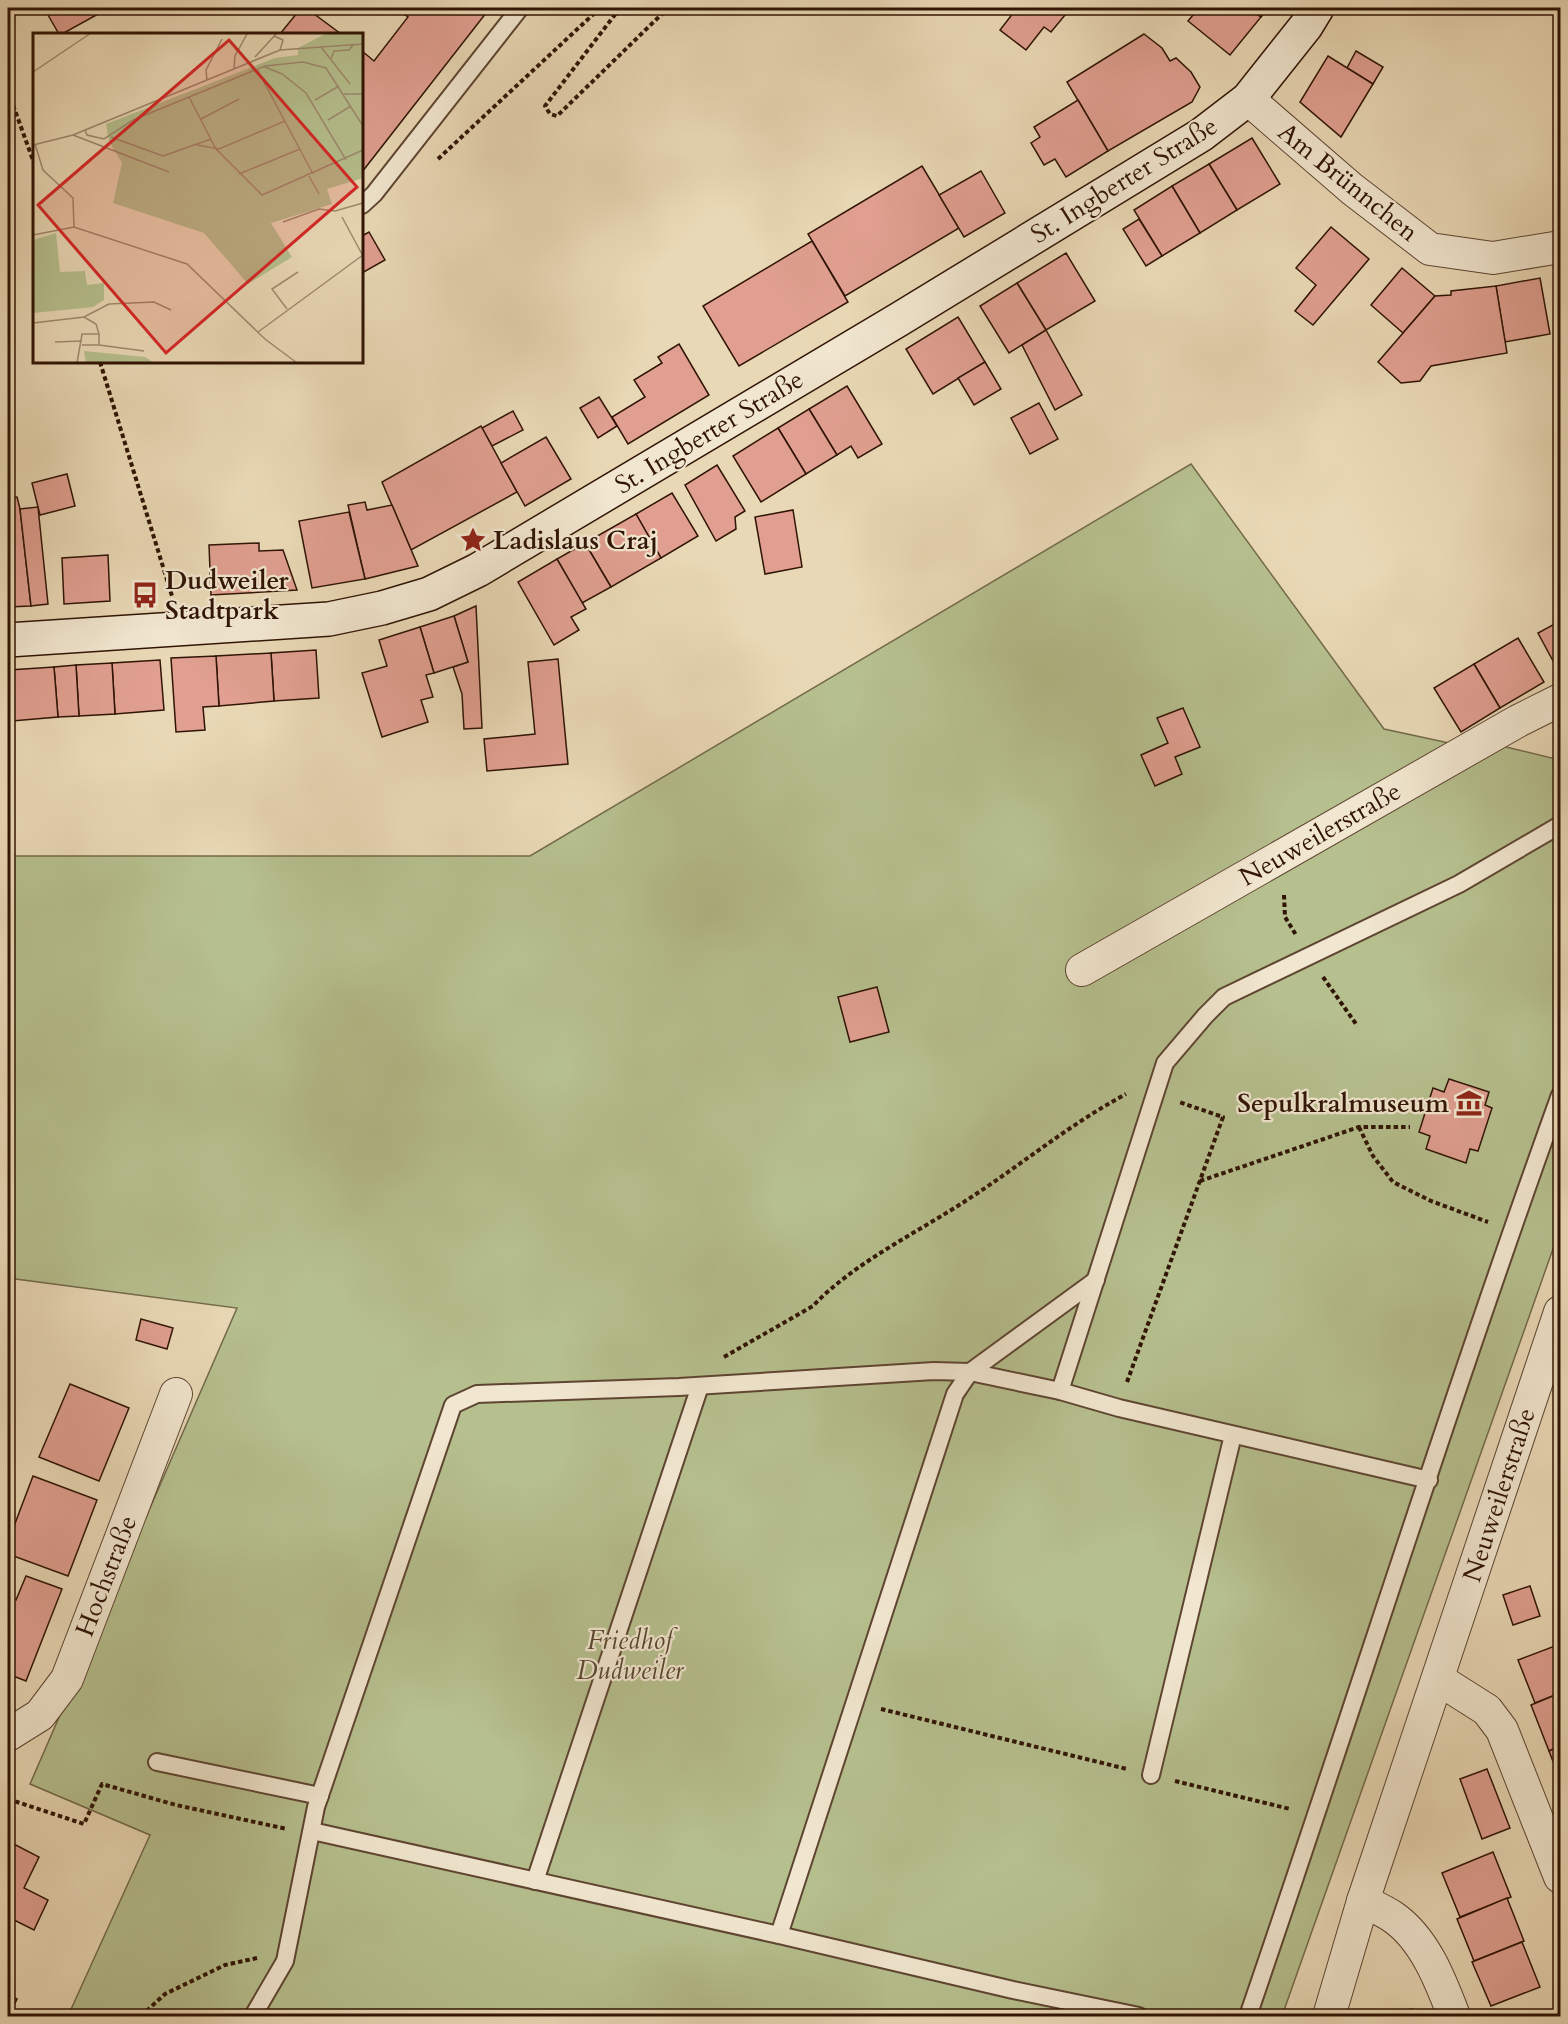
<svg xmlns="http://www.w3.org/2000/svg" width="1568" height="2024" viewBox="0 0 1568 2024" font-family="Cardo,serif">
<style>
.green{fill:#b6bf8e;stroke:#736a4a;stroke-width:1.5}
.building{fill:#e09f90;stroke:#301405;stroke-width:1.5}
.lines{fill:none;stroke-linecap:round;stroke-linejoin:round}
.service-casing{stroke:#5e4531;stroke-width:20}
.minor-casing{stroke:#5e4531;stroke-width:34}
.secondary-casing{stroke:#301405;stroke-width:36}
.path{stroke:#301405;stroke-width:4;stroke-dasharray:4.5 3;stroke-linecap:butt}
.service{stroke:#f1e6cf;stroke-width:16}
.minor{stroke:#f1e6cf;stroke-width:32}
.secondary{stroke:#f1e6cf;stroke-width:33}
.labels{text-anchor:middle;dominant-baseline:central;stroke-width:4.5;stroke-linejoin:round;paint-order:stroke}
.street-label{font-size:26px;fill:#301405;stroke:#f1e6cf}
.poi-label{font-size:26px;font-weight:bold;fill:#301405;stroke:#f1e6cf;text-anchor:start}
.park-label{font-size:26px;font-style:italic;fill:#58472e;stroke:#f1e6cf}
.inset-road{fill:none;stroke:#9f8a6f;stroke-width:1.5}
.view{fill:#d62828;fill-opacity:0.15;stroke:#d62828;stroke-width:3}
.inset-edge{fill:none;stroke:#301405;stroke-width:3}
</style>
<rect width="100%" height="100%" fill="#e9d8b5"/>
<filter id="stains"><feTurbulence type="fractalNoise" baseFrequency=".00333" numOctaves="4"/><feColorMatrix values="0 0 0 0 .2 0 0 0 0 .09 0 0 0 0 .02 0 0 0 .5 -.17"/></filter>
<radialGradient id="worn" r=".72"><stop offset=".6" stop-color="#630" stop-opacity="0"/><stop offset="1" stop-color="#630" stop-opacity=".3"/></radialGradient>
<!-- green -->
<path class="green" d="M1191,464L1384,729L1449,743L1502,746L1560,760V1229L1282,2016H68L150,1835L30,1784L237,1308L8,1278V856H530Z"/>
<!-- building -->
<g class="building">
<path d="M44,8H109L62,34H59Z"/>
<path d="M301,8H306L341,34H280Z"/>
<path d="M396,8H490L362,172V51L374,61L408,17Z"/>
<path d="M1017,8L1025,12L1029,8H1081L1076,14L1070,9L1051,32L1044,27L1026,50L1000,30Z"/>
<path d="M1199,8H1249L1261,17L1230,55L1188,21Z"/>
<path d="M1249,8H1269L1261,17Z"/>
<path d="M1144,34L1162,48L1170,61L1176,58L1191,72L1200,87L1192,102L1108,151L1067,82Z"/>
<path d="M1356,51L1383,67L1373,84L1347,68Z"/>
<path d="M1328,56L1373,84L1341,137L1300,102Z"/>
<path d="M1078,100L1108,151L1066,177L1055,159L1044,165L1031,143L1040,137L1034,127Z"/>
<path d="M1252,138L1280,184L1237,210L1209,164Z"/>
<path d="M1209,164L1237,210L1200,233L1172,186Z"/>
<path d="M922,166L959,228L845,296L808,234Z"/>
<path d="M981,171L1005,213L964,237L939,195Z"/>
<path d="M1172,186L1200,233L1162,256L1134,210Z"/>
<path d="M1139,219L1162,256L1146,266L1123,229Z"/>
<path d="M1331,227L1369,259L1313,325L1295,311L1316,285L1296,268Z"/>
<path d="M369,232L385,260L362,273V236Z"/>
<path d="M812,241L848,302L739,366L703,306Z"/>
<path d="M1066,253L1095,301L1046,330L1017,283Z"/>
<path d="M1402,268L1435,296L1403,333L1371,305Z"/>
<path d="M1540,278L1550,334L1505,342L1496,286Z"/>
<path d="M1017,283L1046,330L1009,353L980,306Z"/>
<path d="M1496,286L1507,353L1431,366L1420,381L1401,383L1378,362L1435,296L1451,295V291Z"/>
<path d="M958,317L985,362L933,394L906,349Z"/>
<path d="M1046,330L1082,395L1055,410L1022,345Z"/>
<path d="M679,344L709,395L628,444L612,417L645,397L634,380L662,363L658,357Z"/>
<path d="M985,362L1001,389L974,405L958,378Z"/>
<path d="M847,386L882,444L858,458L851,446L837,455L809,409Z"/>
<path d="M599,397L617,426L598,438L580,408Z"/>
<path d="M1039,403L1058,439L1030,454L1011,418Z"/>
<path d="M809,409L837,455L806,474L778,428Z"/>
<path d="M513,411L523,430L492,446L482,428Z"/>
<path d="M481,426L517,492L411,550L382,482Z"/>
<path d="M778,428L806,474L761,502L733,456Z"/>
<path d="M546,437L571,479L525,506L501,463Z"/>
<path d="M717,465L745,511L735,517L736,529L716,541L685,485Z"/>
<path d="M67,474L75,506L40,515L32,483Z"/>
<path d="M672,493L698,536L661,558L636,514Z"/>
<path d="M17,497L20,509L31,606L8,607V498Z"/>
<path d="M365,502L367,510L392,505L418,566L365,579L348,505Z"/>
<path d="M38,507L48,604L31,606L20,509Z"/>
<path d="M793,510L802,567L765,574L755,517Z"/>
<path d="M349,512L365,579L312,588L299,521Z"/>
<path d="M636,514L661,558L611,587L585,543Z"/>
<path d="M259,543V551L283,550L297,590L211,595L209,545Z"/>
<path d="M585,543L611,587L582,603L557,559Z"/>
<path d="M108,555L110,601L64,604L62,558Z"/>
<path d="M557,559L586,609L571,617L579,630L554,645L518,582Z"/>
<path d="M476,606L482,728L464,729L462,694L453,667L468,662L454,616Z"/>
<path d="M454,616L468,662L434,673L420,627Z"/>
<path d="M1560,621V674L1538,633Z"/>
<path d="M420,627L434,673L426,675L433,697L421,700L428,722L382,737L362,673L387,666L379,640Z"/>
<path d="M1518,638L1544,682L1500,708L1474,664Z"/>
<path d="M316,650L319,698L274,701L271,653Z"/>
<path d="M271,653L274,701L219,706L216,656Z"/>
<path d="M216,656L219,706L203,707L205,730L176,732L171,658Z"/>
<path d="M558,659L568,764L487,771L484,739L535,734L528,662Z"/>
<path d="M160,660L164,710L115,714L112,663Z"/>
<path d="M112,663L115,714L79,716L76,665Z"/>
<path d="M1474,664L1500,708L1461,732L1434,688Z"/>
<path d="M76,665L79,716L58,717L54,667Z"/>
<path d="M54,667L58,717L12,721L9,670Z"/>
<path d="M8,670L12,721H8Z"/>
<path d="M1183,708L1200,747L1175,757L1182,774L1155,786L1141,755L1168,743L1157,718Z"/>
<path d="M877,987L889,1032L850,1042L838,997Z"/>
<path d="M1449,1079L1489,1092L1485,1105L1492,1108L1478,1151L1470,1149L1466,1163L1426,1149L1430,1136L1419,1132L1433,1088L1444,1092Z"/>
<path d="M141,1319L173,1328L167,1349L136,1340Z"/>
<path d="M70,1384L129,1408L99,1481L39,1457Z"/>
<path d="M33,1476L97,1500L68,1576L8,1554V1542Z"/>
<path d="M26,1576L62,1589L26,1681L8,1674V1596L16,1600Z"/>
<path d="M1530,1586L1540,1616L1513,1625L1503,1595Z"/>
<path d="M1560,1644V1693L1535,1703L1518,1660Z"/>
<path d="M1560,1693V1746L1549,1751L1531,1705Z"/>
<path d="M1560,1746V1762L1554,1764L1549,1751Z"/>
<path d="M1487,1769L1510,1828L1482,1839L1460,1779Z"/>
<path d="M8,1841L39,1857L24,1888L48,1900L34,1930L8,1917Z"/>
<path d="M1493,1852L1511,1897L1460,1917L1442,1873Z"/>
<path d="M1507,1898L1524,1941L1474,1961L1457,1919Z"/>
<path d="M1522,1942L1540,1987L1491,2006L1472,1962Z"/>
<path d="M8,1994L17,1999L9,2016H8Z"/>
<path d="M1412,2009L1414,2016H1382V2014Z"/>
</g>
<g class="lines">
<!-- service casing -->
<g class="service-casing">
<g id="service">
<path d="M362,205L374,194L520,8"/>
<path d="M1060,1391L1165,1063L1205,1016L1224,997L1459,884L1560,825"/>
<path d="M157,1762L320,1796"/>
<path d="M1151,1775L1233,1435"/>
<path d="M312,1831L779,1935L1013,1990L1139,2016"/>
<path d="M535,1881L700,1386"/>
<path d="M779,1935L955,1394L970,1372L1096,1280"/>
<path d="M253,2016L285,1961L316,1807L453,1405L477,1394L679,1387L934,1371L970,1372L1060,1391L1119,1408L1429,1480"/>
<path d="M1248,2016C1353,1710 1450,1400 1560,1095"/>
</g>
</g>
<!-- minor casing -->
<g class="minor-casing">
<g id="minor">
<path d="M1248,99L1352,189L1430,249L1493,258L1560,247"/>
<path d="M1082,970L1518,721L1560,700"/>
<path d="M1438,1679L1487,1710L1502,1730L1560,1877"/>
<path d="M8,1735L40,1715L67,1679L176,1394"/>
<path d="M1363,1901C1373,1906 1384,1911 1393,1917C1425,1939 1441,1982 1454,2016"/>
<path d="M1329,2016L1363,1901L1560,1312"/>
</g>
</g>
<!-- secondary casing -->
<g class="secondary-casing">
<path id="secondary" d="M8,640L329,619L382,608L429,594L478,570L898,320L1201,135L1248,99L1306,26L1317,8"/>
</g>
<!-- path -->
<g class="path">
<path d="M620,8L545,106L550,114L557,116L668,8"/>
<path d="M8,91L34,163"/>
<path d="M438,159L600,8"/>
<path d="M100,362L172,596"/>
<path d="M1284,895L1285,917L1296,935"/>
<path d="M1323,977L1356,1024"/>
<path d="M1359,1127L1373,1156L1393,1182L1431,1201L1488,1222"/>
<path d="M1200,1181L1359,1127H1410"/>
<path d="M724,1357L813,1306C852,1264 918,1232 967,1200C1021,1165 1070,1124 1126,1094"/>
<path d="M1127,1382L1223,1117L1179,1102"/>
<path d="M881,1709L1127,1769"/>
<path d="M1175,1781L1290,1809"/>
<path d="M8,1799L84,1824L102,1784L176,1805L287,1829"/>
<path d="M141,2016L165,1994L225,1965L257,1958"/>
</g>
<!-- service -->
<use href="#service" class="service"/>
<!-- minor -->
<use href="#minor" class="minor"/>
<!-- secondary -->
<use href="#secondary" class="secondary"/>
</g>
<!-- icons -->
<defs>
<g id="sight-bare" transform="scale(2.07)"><path d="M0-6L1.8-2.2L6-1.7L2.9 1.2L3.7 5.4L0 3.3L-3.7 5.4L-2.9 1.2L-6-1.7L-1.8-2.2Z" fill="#8f2418" stroke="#f1e6cf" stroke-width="2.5" paint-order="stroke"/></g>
<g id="bus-bare" transform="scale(2.07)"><path d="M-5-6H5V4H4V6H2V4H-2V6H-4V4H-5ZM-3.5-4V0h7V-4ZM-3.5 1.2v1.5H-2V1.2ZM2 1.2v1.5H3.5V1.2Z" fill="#8f2418" stroke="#f1e6cf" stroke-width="2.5" paint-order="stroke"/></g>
<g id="museum-bare" transform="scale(2.07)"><path d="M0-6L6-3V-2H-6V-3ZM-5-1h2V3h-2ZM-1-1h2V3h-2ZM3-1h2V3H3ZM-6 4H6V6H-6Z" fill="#8f2418" stroke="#f1e6cf" stroke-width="2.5" paint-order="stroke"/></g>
</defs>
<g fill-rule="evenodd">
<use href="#sight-bare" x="473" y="540"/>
<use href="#bus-bare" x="145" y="595"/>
<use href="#museum-bare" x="1469" y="1103"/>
</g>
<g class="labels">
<!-- street labels -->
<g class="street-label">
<text transform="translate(1124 180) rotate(-32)">St. Ingberter Straße</text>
<text transform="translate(1348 182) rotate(39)">Am Brünnchen</text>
<text transform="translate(709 432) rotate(-31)">St. Ingberter Straße</text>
<text transform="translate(1320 834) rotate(-30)">Neuweilerstraße</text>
<text transform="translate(1499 1495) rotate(-72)">Neuweilerstraße</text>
<text transform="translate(106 1576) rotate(-69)">Hochstraße</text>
</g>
<!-- poi labels -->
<g class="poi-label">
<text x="493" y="540">Ladislaus Craj</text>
<text x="165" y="580">Dudweiler<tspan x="165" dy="30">Stadtpark</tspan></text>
<text x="1449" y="1103" text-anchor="end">Sepulkralmuseum</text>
</g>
<!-- park labels -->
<g class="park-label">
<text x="630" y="1640">Friedhof<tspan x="630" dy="30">Dudweiler</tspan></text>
</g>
</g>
<!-- overview -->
<g transform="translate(33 33)">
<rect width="330" height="330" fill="#e9d8b5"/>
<path d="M294,0H330V145L294,156L299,171L238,190L259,224L215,251L171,200L80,170L89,130L76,108L73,91L242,25L265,22V15ZM23,200L27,239L52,238L54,252L71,250V267L60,274L0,280V207ZM51,318L112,324L121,330H53Z" fill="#b6bf8e"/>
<path class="inset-road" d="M241,3L250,7L247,17M288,14L317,51M222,24L244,0M298,26L301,18L316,17L321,11M232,34L249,41L273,60L313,127M201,36L202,23L214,1M224,36L280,141M0,39L58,0M174,47L173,37L189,6M311,61H330M156,64L183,116L229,162L330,117M282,67L306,53M168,86L206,66M295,87L318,73M52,97L54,102L71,106L100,87L232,33L270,29L293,35L330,93M40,102L136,139M78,104L130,123L178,106M2,111L10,137L40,165L41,194M0,112L40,102L247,17L330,11M164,112L186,116L252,88M206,141L267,116M276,143L286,161M309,184L330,223M250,189L286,176L302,178L330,170M0,202L41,194L154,231L232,306L264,330M254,276L239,256L265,239M0,290L51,284L76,271L121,269L138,277M225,299L330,222M22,309L49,308M49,312H66V301M66,312L111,318M44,330L49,301H66L63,291L51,284"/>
<path class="view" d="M196,7L324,154L133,320L5,172Z"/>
<rect width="330" height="330" class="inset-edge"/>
</g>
<!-- margin -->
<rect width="1568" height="2024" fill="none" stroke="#e9d8b5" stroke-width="30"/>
<rect x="9" y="9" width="1550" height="2006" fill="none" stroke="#301405" stroke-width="3"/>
<rect x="15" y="15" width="1538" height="1994" fill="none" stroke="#301405" stroke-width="1.5"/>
<rect width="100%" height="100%" filter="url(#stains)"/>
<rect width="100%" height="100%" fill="url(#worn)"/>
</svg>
